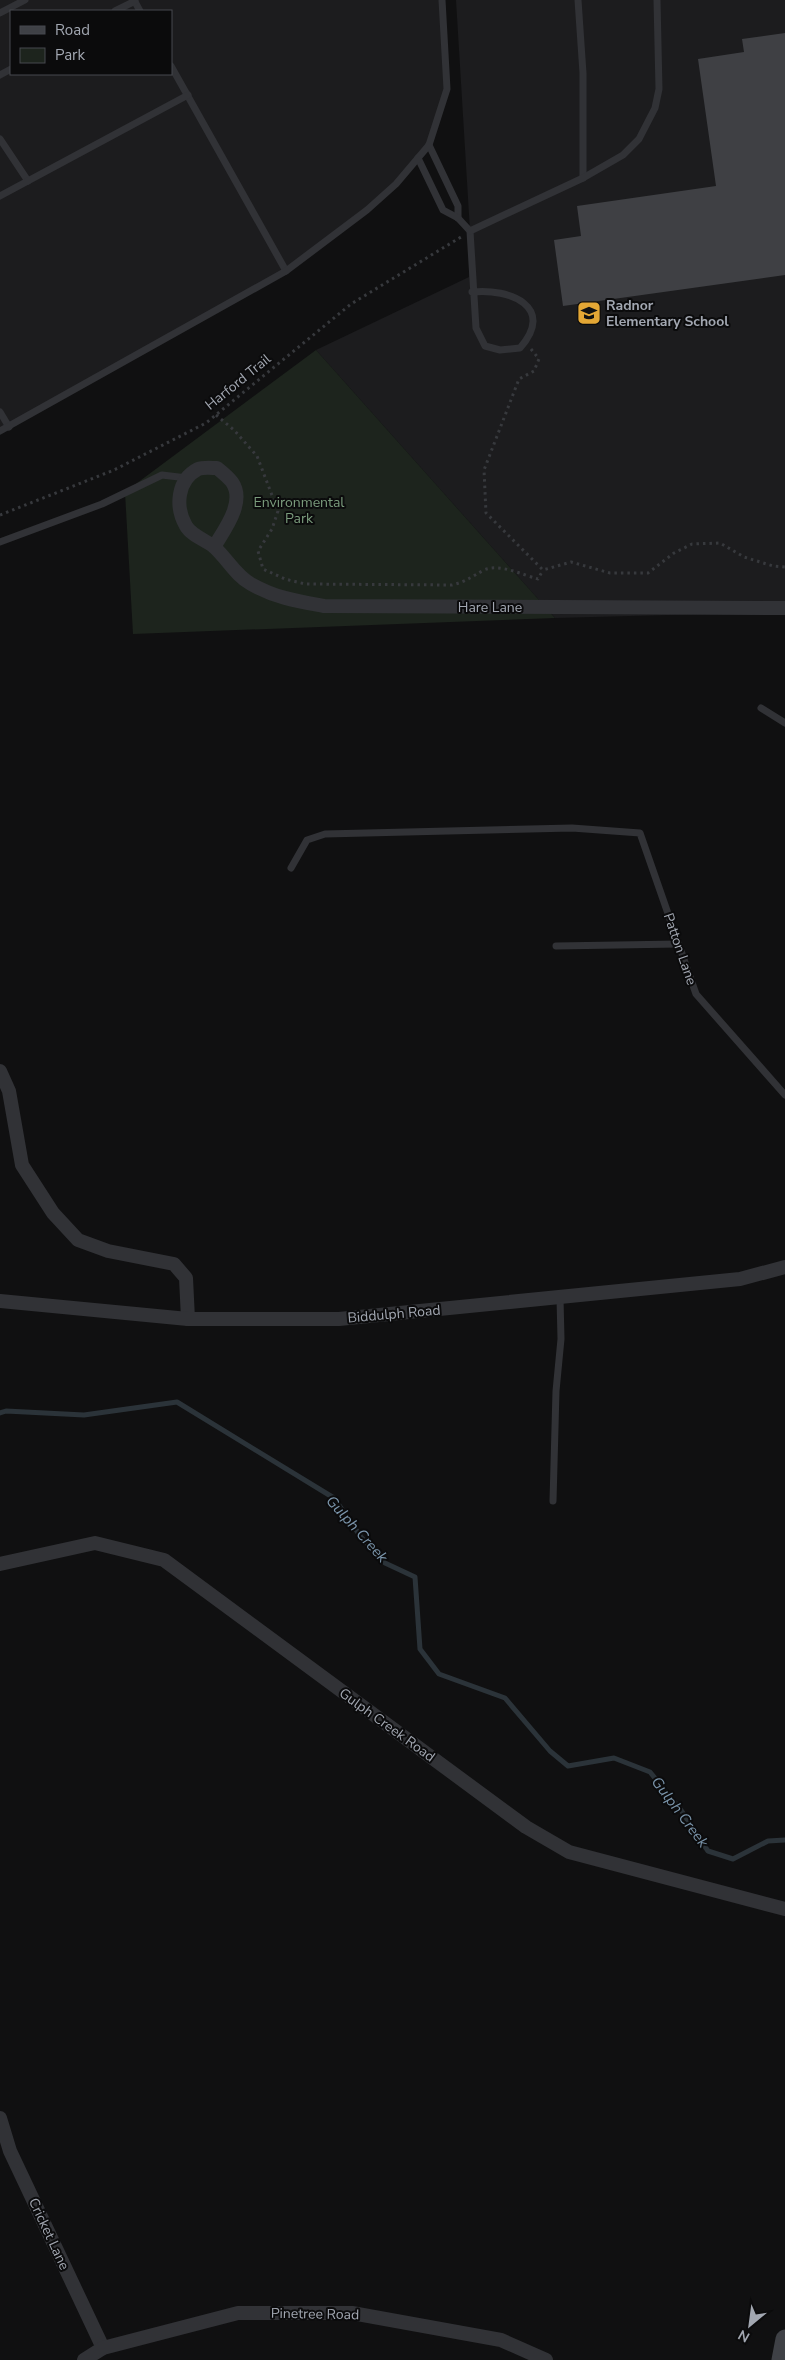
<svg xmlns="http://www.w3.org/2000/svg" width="785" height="2360" viewBox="0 0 785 2360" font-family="'Nunito Sans',sans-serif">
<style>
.built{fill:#1c1c1e;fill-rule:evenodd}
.green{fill:#1d241d}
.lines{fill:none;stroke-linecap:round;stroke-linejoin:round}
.stream{stroke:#2b3339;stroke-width:5}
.building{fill:#3f4044}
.path{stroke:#37393d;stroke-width:3;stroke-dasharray:2.5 4;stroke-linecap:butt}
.lane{stroke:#313236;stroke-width:7}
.street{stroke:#313236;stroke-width:14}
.secondary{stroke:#3f4146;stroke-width:19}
.labels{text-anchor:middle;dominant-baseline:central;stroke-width:4;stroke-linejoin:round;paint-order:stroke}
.poi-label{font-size:14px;font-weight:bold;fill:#a2a7b1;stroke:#0b0b0c;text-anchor:start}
.street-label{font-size:14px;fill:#a2a7b1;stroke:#0b0b0c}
.park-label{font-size:14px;fill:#7a9b7c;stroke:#0b0b0c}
.water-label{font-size:15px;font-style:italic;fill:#7b95ab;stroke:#0b0b0c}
</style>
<rect width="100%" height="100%" fill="#101011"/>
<!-- built -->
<g class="built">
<path d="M0,0H442L447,89L429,145L396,184L286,271L0,431ZM11,11H171V74H11Z"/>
<path d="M456,0H785V612L555,618L316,350L469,277L470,231Z"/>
</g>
<!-- green -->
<path class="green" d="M316,350L555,618L133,634L125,492Z"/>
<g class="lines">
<!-- stream -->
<path class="stream" d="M0,1413L6,1411L84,1415L177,1402L334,1498L361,1537L385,1563L415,1577L420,1649L439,1674L505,1698L550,1751L568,1766L614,1758L650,1772L681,1810L708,1851L733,1859L768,1841L785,1840"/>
</g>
<!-- building -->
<path class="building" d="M785,33V275L563,306L554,240L581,236L577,206L716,186L698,59L744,52L742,39Z"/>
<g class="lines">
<!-- path -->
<g class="path">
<path d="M531,349L539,359L534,371L519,379L484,470L486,513L543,570L571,562L610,573H648L674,553L692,544L720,543L744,557L773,566L785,567"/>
<path d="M216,415L234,430L257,456L278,511L272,529L258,551L263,569L285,579L305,584L452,585C467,581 471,577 484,570C499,563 523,575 538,579L543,570"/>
<path d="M0,515L114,470L206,423L351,304L461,237"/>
</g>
<!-- lane -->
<g class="lane">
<path d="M134,0L140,11"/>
<path d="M578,0L583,73V178"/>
<path d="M115,11L135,1"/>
<path d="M0,13L25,0"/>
<path d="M171,66L286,271"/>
<path d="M0,75L11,69"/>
<path d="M0,139L28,181"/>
<path d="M429,145L458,206V218"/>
<path d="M418,158L443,210L458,218L470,231L476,328L485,346L500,350L520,348C556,307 510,288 472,292"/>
<path d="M0,196L188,95"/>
<path d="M470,231L583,178L623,155L639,139L655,108L659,89L657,0"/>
<path d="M0,412L9,427"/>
<path d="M0,431L286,271L367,210L396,184L429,145L447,89L442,0"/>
<path d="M0,542L102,504L162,475L187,478"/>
<path d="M761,708L785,723"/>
<path d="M291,868L307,840L325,834L572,828L640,833L696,994L785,1095"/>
<path d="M556,946L678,944"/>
<path d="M553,1501L556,1391L561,1339L560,1298"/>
</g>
<!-- street -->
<g class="street">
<path d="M214,547C224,530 246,502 232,482C228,477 222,472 217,468C212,468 203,467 198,469C177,480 175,507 186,526C191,535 205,540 213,546C227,558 235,575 251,584C276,598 296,601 324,606L785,608"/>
<path d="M0,1071L9,1091L22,1165L53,1213L78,1240L108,1251L174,1264L186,1278L188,1319"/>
<path d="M0,1301L188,1319H339L740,1279L785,1267"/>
<path d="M0,1564L95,1543L164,1560L526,1827L569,1852L785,1909"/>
<path d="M0,2118L10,2151L103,2348"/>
<path d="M84,2360L103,2348L238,2313H352L501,2340L546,2360"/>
</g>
<!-- secondary -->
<path class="secondary" d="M781,2360L785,2339"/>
</g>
<!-- icons -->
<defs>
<g id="school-square" transform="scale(1.25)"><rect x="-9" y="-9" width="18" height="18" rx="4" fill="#e4a735" stroke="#0b0b0c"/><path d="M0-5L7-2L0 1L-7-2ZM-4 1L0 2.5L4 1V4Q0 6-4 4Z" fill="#111"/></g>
</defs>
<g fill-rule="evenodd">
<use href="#school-square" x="589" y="313"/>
</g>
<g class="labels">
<!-- poi labels -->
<g class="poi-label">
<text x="606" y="305">Radnor<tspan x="606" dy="16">Elementary School</tspan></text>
</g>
<!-- street labels -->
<g class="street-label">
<text transform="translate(238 382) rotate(-39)">Harford Trail</text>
<text x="490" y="607">Hare Lane</text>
<text transform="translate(680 949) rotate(71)">Patton Lane</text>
<text transform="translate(394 1314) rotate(-5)">Biddulph Road</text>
<text transform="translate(387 1725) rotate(36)">Gulph Creek Road</text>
<text transform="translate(49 2234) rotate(65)">Cricket Lane</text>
<text transform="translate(315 2314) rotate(1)">Pinetree Road</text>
</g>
<!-- park labels -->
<g class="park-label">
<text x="299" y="502">Environmental<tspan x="299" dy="16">Park</tspan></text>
</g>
<!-- water labels -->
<g class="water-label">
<text transform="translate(357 1529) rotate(48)">Gulph Creek</text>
<text transform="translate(680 1812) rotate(53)">Gulph Creek</text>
</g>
</g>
<!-- legend -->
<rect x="10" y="10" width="162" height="65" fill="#0b0b0c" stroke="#47494e"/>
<rect x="20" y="26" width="25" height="8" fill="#3f4146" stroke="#47494e"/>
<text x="55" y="35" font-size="15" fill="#a2a7b1">Road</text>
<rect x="20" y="48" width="25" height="15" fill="#1d241d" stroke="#47494e"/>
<text x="55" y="60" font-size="15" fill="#a2a7b1">Park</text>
<!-- north arrow -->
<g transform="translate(750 2325) rotate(209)" stroke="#0b0b0c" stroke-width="4" paint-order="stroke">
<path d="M0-4L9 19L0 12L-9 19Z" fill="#a2a7b1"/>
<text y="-8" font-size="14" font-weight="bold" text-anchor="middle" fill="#a2a7b1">N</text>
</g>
</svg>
